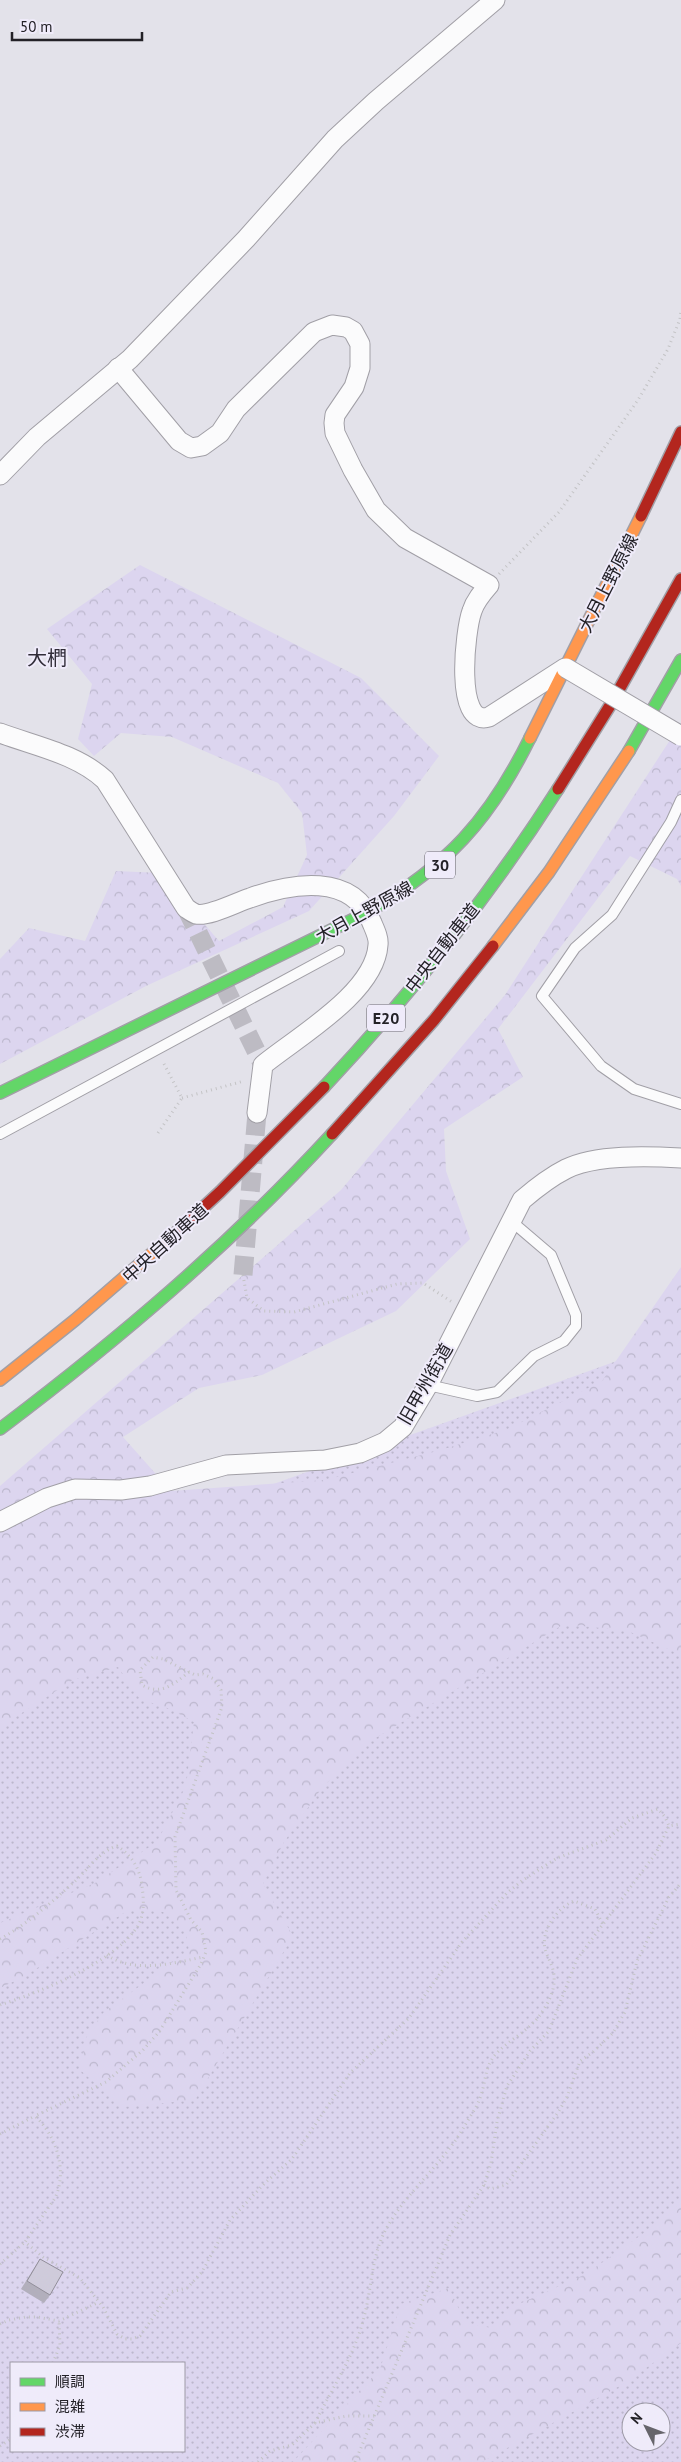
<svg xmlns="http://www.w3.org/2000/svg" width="681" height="2462" viewBox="0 0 681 2462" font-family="'PT Sans','Noto Sans JP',sans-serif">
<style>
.grass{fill:url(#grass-dots);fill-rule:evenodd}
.forest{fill:url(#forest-crowns)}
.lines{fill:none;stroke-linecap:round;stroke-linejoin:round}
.street-tunnel{stroke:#bdbbc3;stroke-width:19;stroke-dasharray:19 9;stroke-linecap:butt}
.lane-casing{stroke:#a19fa6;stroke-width:12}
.street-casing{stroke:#a19fa6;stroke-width:21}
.fast-casing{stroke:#a19fa6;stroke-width:14}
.slow-casing{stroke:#a19fa6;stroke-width:14}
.jam-casing{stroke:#a19fa6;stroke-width:14}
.path{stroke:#c3c3c5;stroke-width:3;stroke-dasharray:1 4;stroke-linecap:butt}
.lane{stroke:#fbfbfc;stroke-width:10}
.street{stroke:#fbfbfc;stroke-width:19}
.fast{stroke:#63d668;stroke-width:11}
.slow{stroke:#ff974d;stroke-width:11}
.jam{stroke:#b3261e;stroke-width:11}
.street-bridge-casing{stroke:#a19fa6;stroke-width:21;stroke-linecap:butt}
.street-bridge{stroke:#fbfbfc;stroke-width:19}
.wall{fill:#b2afbc}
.building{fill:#cfcbdb;stroke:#918e99}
.labels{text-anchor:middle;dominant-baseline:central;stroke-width:4;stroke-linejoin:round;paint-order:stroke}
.shield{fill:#efebfa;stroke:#605e66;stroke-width:1}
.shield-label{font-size:16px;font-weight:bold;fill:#232127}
.street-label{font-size:18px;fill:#232127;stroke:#efebfa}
.quarter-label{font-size:20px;fill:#302c38;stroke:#efebfa}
</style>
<defs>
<pattern id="grass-dots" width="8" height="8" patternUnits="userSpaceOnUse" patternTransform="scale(1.25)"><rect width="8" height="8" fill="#dcd5ef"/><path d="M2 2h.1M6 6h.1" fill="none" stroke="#bcb7cd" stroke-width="1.8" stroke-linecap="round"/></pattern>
<pattern id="forest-crowns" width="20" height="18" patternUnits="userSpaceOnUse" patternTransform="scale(1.25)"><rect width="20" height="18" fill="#dcd5ef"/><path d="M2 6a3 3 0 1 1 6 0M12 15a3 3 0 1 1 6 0" fill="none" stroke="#bcb7cd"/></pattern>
</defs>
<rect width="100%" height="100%" fill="#e3e2ea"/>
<!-- grass -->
<path class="grass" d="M681,1338V2462H0V1582ZM11,2363H184V2451H11ZM631,2412H661V2442H631Z"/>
<!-- forest -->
<g class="forest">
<path d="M140,565L361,678L439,756L394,816L309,911L146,986L0,1064V959L29,928L85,941L116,871L160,873L219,941L283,907L307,855L302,813L278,783L172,737L121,733L94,756L78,739L92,684L47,629Z"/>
<path d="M681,723V886L677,879L630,856L498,1029L523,1077L444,1129L446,1171L470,1239L396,1311L262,1375L199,1388L123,1437L171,1491L325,1480L441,1450L508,1429L602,1381L681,1267V1655L628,1631L564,1624L364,1745L321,1789L284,1842L263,1884L293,1936L195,2100L122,2107L79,2069L86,2038L103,2013L189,1950L185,1929L163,1912L130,1909L23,1977L0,1988V1923L95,1883L157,1842L186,1786L194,1722L170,1709L140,1699L118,1667L73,1680L0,1727V1486L341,1190L505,995Z"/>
<path d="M681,2202V2343L625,2383L482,2462H293L380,2369L401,2304L449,2288L466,2324L493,2328L508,2309L586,2274L661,2221Z"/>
</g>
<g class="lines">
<!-- street-tunnel -->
<g class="street-tunnel">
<path d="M186,908L263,1065"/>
<path d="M243,1275L257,1113"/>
</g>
<!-- lane casing -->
<g class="lane-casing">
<g id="lane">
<path d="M681,800L671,822L612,915L575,948L542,996L601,1066L634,1089L681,1104"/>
<path d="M0,1134L339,951"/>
<path d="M428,1385L477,1396L497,1392L534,1356L564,1341L576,1326V1315L551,1255L510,1220"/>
</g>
</g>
<!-- street casing -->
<g class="street-casing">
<g id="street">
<path d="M118,368L179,441L191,448L202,446L220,433L236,409L314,332L332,325L346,327L353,331L360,344V368L354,387L335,415L334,423L335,433L353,470L376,510L405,538L489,585C482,593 475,601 472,611C465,630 454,728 489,717L565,668"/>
<path d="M0,475L37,437L130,359L246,239L335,139L376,101L495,0"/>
<path d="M0,733C35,746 77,754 105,780L186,908C189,910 193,913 196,914C209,917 237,902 250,898C291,883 353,872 372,923C375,930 379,938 378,945C375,993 297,1037 263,1065L257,1113"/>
<path d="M0,1522L47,1498L75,1489L121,1490L150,1486L226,1465L325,1460L360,1453L385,1442L403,1427L428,1385L522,1200C536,1188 550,1177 566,1169C596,1154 648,1156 681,1158"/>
</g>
</g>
<!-- fast casing -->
<g class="fast-casing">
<g id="fast">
<path d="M629,751L681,660"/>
<path d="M324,1087C410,995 490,896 558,789"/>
<path d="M0,1093L368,912C448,865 489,821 530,738"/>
<path d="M0,1429C119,1339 231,1244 332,1134"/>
</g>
</g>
<!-- slow casing -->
<g class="slow-casing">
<g id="slow">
<path d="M530,738L641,516"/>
<path d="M493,946L549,872L629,751"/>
<path d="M0,1380L75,1320L180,1229"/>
</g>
</g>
<!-- jam casing -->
<g class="jam-casing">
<g id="jam">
<path d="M641,516L681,432"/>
<path d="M558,789L611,704L681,579"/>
<path d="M332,1134L434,1020L493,946"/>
<path d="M180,1229L220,1192L324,1087"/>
</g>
</g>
<!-- path -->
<g class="path">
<path d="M499,574L559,512L638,400L668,349L680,319L681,310"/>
<path d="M182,1098L244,1081"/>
<path d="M158,1133L182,1098L163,1062"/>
<path d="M243,1275L247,1298L264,1311L294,1312L397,1284L423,1283L452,1302"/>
<path d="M189,1672C174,1684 161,1696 142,1685L140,1670L153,1657L163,1659L195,1675L203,1674L214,1679L221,1690L222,1707L175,1837L176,1890L191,1920L202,1932L206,1952L201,1964L159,2032L143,2050L106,2082L35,2116C56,2135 68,2171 55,2198L25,2242L43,2257L80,2278L103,2307L117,2334L125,2339H132L140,2336L171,2292L187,2288L202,2272L230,2220L265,2183L292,2159L350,2073L409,2018L462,1942L507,1893L523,1880L557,1858L606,1840L632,1818L658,1809L665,1817L669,1826"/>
<path d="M0,1939C27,1924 51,1903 73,1883C87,1871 99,1851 117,1846C132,1855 140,1869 142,1886C144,1901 145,1918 135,1930C110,1964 40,1992 0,2005"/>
<path d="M107,1955C134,1974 174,1963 203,1957"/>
<path d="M0,2134L35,2116"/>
<path d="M484,2185L490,2189L506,2185L559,2111L567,2097L580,2061L593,2052L613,2033L625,2012L637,1961L669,1897L681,1883"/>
<path d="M0,2264L25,2242"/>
<path d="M0,2324L9,2320L26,2317H37L59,2321L99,2302"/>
<path d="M53,2363L60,2345L59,2321"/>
<path d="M315,2423C332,2388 355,2355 364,2317C372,2288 371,2257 386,2229C407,2191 442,2165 464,2127C469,2118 477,2107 480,2098C486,2083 484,2068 495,2055C510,2038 531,2031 544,2009C550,2000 555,1988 554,1977C554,1967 548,1959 545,1949C541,1930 557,1908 574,1901L595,1909L603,1925"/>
<path d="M0,2446L11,2439"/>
<path d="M258,2462L270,2451L292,2445L315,2423L346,2416H375"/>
<path d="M355,2462L450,2235L484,2185L491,2163L497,2122L507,2086L530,2051L549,2031L577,1959L656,1853L669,1826L681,1824"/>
</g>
<!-- lane -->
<use href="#lane" class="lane"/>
<!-- street -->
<use href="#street" class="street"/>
<!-- fast -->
<use href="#fast" class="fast"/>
<!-- slow -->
<use href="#slow" class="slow"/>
<!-- jam -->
<use href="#jam" class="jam"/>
<!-- street-bridge casing -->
<g class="street-bridge-casing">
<path id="street-bridge" d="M566,668L681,736"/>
</g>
<!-- street-bridge -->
<use href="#street-bridge" class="street-bridge"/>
</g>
<!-- wall -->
<path class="wall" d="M40,2259L50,2295L44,2303L21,2289Z"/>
<!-- building -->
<path class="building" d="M40,2259L63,2272L50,2295L27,2281Z"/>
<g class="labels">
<!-- shield labels -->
<g class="shield">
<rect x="425" y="851.5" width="30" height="27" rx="4"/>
<rect x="367" y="1004.5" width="38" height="27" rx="4"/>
</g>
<g class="shield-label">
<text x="440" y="865">30</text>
<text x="386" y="1018">E20</text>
</g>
<!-- street labels -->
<g class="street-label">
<text transform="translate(608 583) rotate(-63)">大月上野原線</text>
<text transform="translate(364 912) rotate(-29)">大月上野原線</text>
<text transform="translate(442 948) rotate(-52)">中央自動車道</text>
<text transform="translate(165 1243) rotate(-42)">中央自動車道</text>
<text transform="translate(425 1384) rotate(-60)">旧甲州街道</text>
</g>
<!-- quarter labels -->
<g class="quarter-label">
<text x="47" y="658">大椚</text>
</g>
</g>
<!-- legend -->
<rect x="10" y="2362" width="175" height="90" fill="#efebfa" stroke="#9d9aa6"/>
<rect x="20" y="2378" width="25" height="8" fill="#63d668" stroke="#9d9aa6"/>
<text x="55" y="2387" font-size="15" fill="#232127">順調</text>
<rect x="20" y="2403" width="25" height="8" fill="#ff974d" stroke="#9d9aa6"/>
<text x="55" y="2412" font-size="15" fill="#232127">混雑</text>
<rect x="20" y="2428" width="25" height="8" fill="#b3261e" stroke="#9d9aa6"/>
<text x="55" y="2437" font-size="15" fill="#232127">渋滞</text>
<!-- north arrow -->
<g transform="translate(646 2427) rotate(312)"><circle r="24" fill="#efebfa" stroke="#9d9aa6"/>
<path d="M0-4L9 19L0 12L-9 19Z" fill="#66656b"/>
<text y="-8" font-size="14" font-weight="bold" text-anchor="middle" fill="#232127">N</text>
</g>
<!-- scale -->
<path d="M12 32v8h130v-8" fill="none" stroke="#232127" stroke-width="2.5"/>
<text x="20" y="32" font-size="15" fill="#232127" stroke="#efebfa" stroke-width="4" paint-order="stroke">50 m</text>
</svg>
